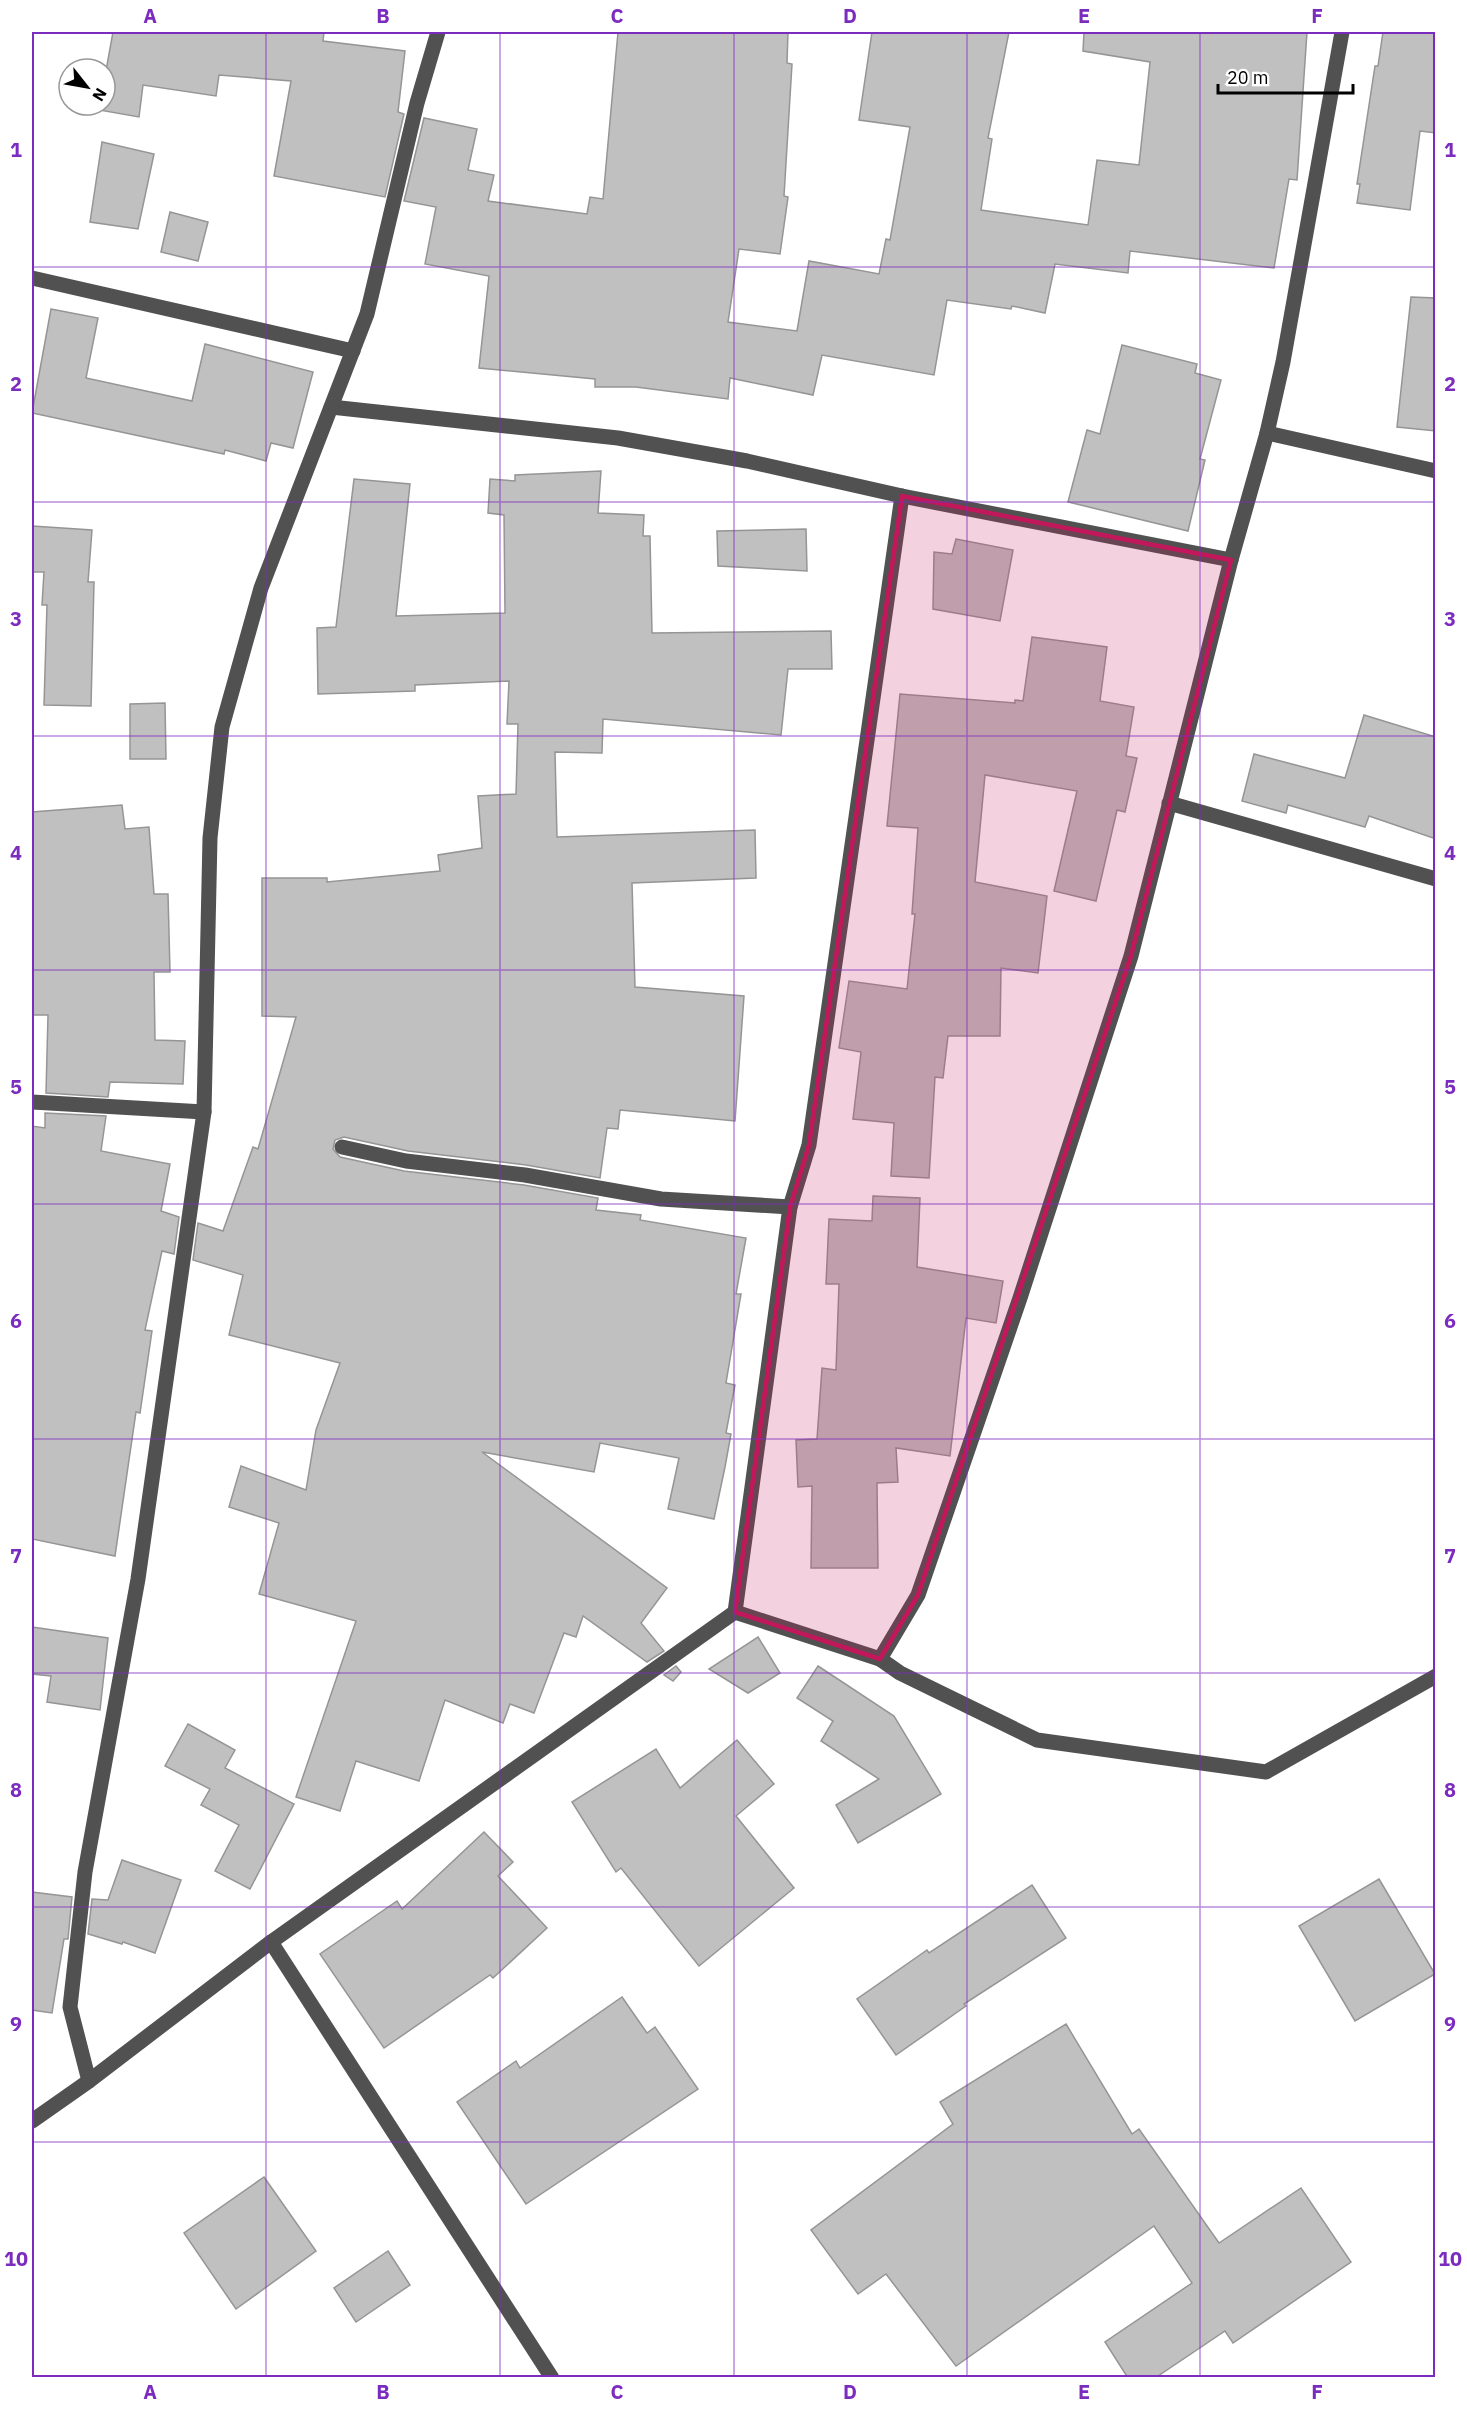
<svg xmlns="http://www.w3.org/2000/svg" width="1467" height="2409" viewBox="0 0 1467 2409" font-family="'IBM Plex Sans',sans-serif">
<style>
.building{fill:#c0c0c0;stroke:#959595;stroke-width:1.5}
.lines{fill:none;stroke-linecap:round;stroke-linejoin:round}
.minor{stroke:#515151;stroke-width:15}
.marked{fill:#c2185b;fill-opacity:0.2;stroke:#c2185b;stroke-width:4.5;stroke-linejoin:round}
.grid{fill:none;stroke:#7b2cbf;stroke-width:1.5;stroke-opacity:0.55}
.neatline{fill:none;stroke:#7b2cbf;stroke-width:2}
.grid-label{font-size:20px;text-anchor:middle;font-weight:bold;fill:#7b2cbf}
</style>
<rect width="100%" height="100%" fill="#fff"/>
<!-- building -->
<g class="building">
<path d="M113,32H324L323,41L405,51L398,112L404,114L385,197L274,176L291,81L219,75L216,96L143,85L139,117L99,110L100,105H105V76Z"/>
<path d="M618,32H788L787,63L792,64L784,196L788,197L780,254L739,249L728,322L797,331L809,261L879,274L886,239L890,240L910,127L859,120L872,32H1009L988,138L992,139L981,210L1088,225L1097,160L1139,165L1150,62L1083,51L1084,32H1307L1297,180L1289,179L1274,268L1130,251L1128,273L1055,264L1045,313L1012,306L1011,309L947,300L934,375L822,355L813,395L730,378L728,399L636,387H595V379L479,368L489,276L425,264L436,207L404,201L424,118L477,129L468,170L494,175L488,201L587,214L590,197L603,199Z"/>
<path d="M1383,32H1436V133L1420,131L1410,210L1357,203L1360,184H1357L1375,66H1378Z"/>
<path d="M102,142L154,154L138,229L90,222Z"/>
<path d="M170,212L208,222L198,261L161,252Z"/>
<path d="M1411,297L1436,298V431L1397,427Z"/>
<path d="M51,309L98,318L86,378L192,401L205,344L313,372L293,448L271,443L266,461L225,450L224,454L32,413Z"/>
<path d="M1122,345L1197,364L1195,373L1221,380L1200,459L1205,460L1188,531L1068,502L1087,430L1100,434Z"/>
<path d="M601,471L598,513L644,515L643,536H650L652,633L831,631L832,669H788L781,735L603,719L602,753L555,752L557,837L755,830L756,878L632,883L635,987L744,996L735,1121L620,1110L618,1129L607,1128L600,1178L526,1165L408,1151L344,1137L335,1140L333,1149L340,1157L404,1171L524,1185L598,1198L596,1210L641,1215L640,1220L746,1238L736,1294H741L726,1383L735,1385L726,1433L731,1434L725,1467L714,1519L668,1509L679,1458L600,1443L594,1472L482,1452L667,1588L641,1623L664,1651L647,1662L583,1616L576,1637L564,1633L534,1713L510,1704L503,1723L445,1700L419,1781L356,1761L340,1811L296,1797L356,1621L259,1594L279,1523L229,1507L241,1466L306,1490L316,1430L340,1363L229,1335L243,1275L193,1260L198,1223L223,1231L253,1147L258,1149L296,1017L262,1016V878H327V882L440,871L438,855L482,848L478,796L516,794L518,724H507L509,681L415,685V691L318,694L317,628L336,627L354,479L410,484L396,616L505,613L504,515L488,513L490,479L515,481V475Z"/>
<path d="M32,526L92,530L88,582H94L91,706L44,705L47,605H42L44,572H32Z"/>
<path d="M806,529L807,571L718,566L717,531Z"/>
<path d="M956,539L1013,550L1000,621L933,609L934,552L952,554Z"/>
<path d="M1032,637L1107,647L1100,701L1134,707L1126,756L1137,758L1125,812L1117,810L1096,901L1054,891L1077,791L985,775L975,882L1047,896L1038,973L1001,968L1000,1036H948L943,1078L935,1077L929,1178L891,1176L894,1123L853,1119L861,1052L839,1048L849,981L907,989L915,914H912L918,828L887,826L900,694L1015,703V700L1023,701Z"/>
<path d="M165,703L166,759H130V704Z"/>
<path d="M1364,715L1436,737V839L1369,816L1365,827L1288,805L1286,813L1242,801L1254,754L1345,778Z"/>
<path d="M122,805L125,829L149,827L154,894H168L170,972H154L155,1040L185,1041L183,1084L110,1082L108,1097L46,1093L48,1015H32V812Z"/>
<path d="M45,1113L106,1116L101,1151L170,1164L161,1211L179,1217L174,1254L162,1251L145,1330L152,1331L140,1413L136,1412L115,1556L32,1539V1126L45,1128Z"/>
<path d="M873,1196L920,1198L917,1267L1003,1281L996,1323L966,1318L950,1456L896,1448L898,1482L877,1483L878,1568H811L812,1486L798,1487L796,1440L817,1439L822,1368L836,1370L839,1284H826L829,1219L872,1221Z"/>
<path d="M32,1627L108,1638L100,1710L47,1702L51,1676L32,1674Z"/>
<path d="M758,1637L780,1673L748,1693L709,1669Z"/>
<path d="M676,1666L681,1672L673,1681L664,1675Z"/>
<path d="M818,1666L894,1716L941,1794L858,1843L836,1805L879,1779L821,1741L833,1721L797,1698Z"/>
<path d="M188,1724L235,1750L225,1768L294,1804L250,1889L215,1871L239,1825L201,1805L210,1789L165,1766Z"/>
<path d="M737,1740L774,1784L736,1816L794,1888L699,1966L621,1868L616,1872L572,1802L656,1749L680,1788Z"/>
<path d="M484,1832L513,1862L498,1876L547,1928L493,1978L490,1975L384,2048L320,1954L397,1901L402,1909Z"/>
<path d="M122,1860L181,1880L155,1953L123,1942L122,1944L88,1934L92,1899L108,1900Z"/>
<path d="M1379,1879L1435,1974L1355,2021L1299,1926Z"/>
<path d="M1032,1885L1066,1938L964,2004L966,2006L896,2055L857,1999L927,1950L929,1953Z"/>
<path d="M32,1892L72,1897L68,1939H64L52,2013L32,2010Z"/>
<path d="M622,1997L647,2033L655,2027L698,2089L526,2204L457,2102L516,2061L520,2068Z"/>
<path d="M1066,2024L1132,2134L1139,2129L1219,2243L1301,2188L1351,2262L1233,2343L1225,2331L1155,2378H1128L1105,2342L1192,2283L1154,2226L956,2366L886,2274L858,2294L811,2230L953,2124L940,2102Z"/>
<path d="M264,2177L316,2251L236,2309L184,2233Z"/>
<path d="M388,2251L410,2285L356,2322L334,2288Z"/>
</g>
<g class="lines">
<!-- minor -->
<g class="minor">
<path d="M32,278L353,351"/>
<path d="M331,407L618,438L747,461L902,496L1231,560"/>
<path d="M1267,433L1436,471"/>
<path d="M1169,803L1436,879"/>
<path d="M32,1102L204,1112"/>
<path d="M342,1147L406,1161L525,1175L661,1199L790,1207"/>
<path d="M735,1612L790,1207L809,1145L902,496"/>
<path d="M880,1659L900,1673L1037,1740L1266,1772L1436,1676"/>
<path d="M271,1942L552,2378"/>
<path d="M89,2081L70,2007L85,1872L138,1579L204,1112L210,838L222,727L261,588L367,314L417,103L438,32"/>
<path d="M32,2121L89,2081L271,1942L735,1612L880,1659L918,1595L1020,1298L1131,956L1231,560L1267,433L1283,362L1342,32"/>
</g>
</g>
<!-- marked area -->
<path class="marked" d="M902,496L1231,560L1131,956L918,1595L880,1659L735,1612L790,1207L809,1145Z"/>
<!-- grid -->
<path class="grid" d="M266,32V2378M500,32V2378M734,32V2378M967,32V2378M1200,32V2378M32,267H1436M32,502H1436M32,736H1436M32,970H1436M32,1204H1436M32,1439H1436M32,1673H1436M32,1907H1436M32,2142H1436"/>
<!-- border -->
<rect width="1467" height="2409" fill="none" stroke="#ffffff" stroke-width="66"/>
<!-- north arrow -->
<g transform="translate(87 87) rotate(121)"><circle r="28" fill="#ffffff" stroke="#999999" stroke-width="1.5"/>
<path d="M0-4.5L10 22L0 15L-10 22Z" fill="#000000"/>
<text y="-9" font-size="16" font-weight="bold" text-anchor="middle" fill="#000000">N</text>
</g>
<!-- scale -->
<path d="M1218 84v9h135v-9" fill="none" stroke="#000000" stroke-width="3"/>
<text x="1227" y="84" font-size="18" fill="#000000" stroke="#ffffff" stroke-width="4.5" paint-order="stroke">20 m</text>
<rect x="33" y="33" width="1401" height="2343" class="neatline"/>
<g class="grid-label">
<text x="150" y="23">A</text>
<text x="383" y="23">B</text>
<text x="617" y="23">C</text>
<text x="850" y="23">D</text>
<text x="1084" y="23">E</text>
<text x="1317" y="23">F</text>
<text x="16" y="157">1</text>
<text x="1450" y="157">1</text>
<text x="16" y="391">2</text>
<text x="1450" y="391">2</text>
<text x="16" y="626">3</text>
<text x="1450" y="626">3</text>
<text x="16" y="860">4</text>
<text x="1450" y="860">4</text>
<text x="16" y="1094">5</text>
<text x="1450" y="1094">5</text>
<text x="16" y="1328">6</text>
<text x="1450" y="1328">6</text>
<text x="16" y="1563">7</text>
<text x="1450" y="1563">7</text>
<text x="16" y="1797">8</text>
<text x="1450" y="1797">8</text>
<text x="16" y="2031">9</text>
<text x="1450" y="2031">9</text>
<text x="16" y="2266">10</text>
<text x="1450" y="2266">10</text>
<text x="150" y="2399">A</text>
<text x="383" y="2399">B</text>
<text x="617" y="2399">C</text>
<text x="850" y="2399">D</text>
<text x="1084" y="2399">E</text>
<text x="1317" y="2399">F</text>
</g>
</svg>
